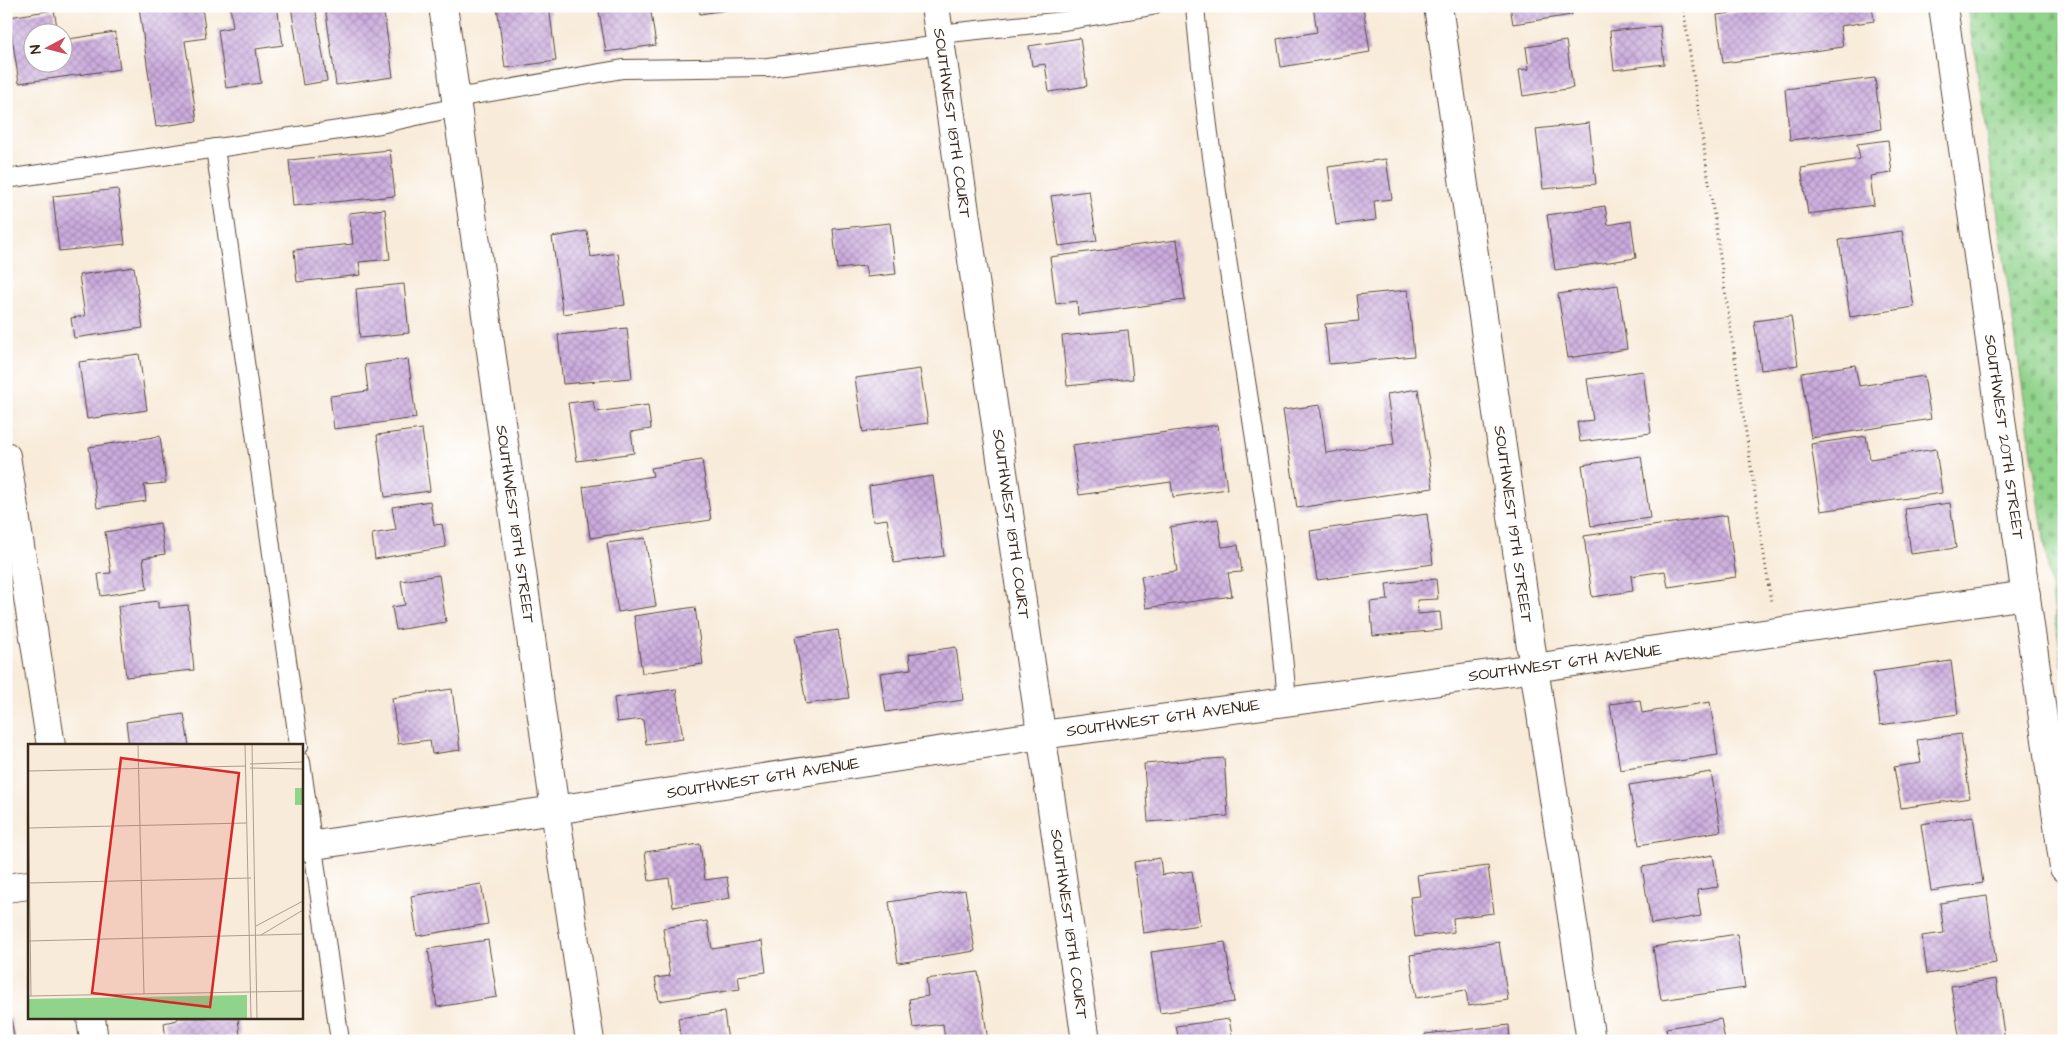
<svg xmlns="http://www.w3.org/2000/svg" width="2070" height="1047" viewBox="0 0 2070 1047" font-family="'Architects Daughter',sans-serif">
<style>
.cemetery{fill:url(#cemetery-stones);stroke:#667e54}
.building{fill:url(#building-cross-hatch)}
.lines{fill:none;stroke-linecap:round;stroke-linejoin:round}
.service-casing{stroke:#57473a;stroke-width:20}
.minor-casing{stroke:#57473a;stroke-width:30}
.path{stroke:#57473a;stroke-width:3;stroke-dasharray:1 4;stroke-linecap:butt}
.service{stroke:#fff;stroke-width:18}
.minor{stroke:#fff;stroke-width:28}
.labels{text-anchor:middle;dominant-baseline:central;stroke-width:4;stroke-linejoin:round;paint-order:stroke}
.street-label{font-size:16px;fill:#3b2a1e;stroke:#fff}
.inset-road{fill:none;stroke:#ac9e8e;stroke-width:1}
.view{fill:#d62828;fill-opacity:0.15;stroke:#d62828;stroke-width:2.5}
.inset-edge{fill:none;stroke:#3b2a1e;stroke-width:2.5}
</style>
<defs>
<pattern id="cemetery-stones" width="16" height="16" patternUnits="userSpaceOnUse" patternTransform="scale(1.25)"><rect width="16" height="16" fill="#90d38b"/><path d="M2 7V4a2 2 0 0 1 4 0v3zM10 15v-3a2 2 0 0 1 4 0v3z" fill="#7db578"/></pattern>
<pattern id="building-cross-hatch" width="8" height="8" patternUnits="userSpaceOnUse" patternTransform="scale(1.25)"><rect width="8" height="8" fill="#cbacde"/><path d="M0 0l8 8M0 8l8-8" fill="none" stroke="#a68cb3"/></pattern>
</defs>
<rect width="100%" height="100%" fill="#fff"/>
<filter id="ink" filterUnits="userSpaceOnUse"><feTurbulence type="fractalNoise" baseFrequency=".02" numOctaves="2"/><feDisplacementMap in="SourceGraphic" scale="10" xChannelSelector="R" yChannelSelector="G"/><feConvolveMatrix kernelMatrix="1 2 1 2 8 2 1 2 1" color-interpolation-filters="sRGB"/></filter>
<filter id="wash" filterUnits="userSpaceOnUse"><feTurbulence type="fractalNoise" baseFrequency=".0096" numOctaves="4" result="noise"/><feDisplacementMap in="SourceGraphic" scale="20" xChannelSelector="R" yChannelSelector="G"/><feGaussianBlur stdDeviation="1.12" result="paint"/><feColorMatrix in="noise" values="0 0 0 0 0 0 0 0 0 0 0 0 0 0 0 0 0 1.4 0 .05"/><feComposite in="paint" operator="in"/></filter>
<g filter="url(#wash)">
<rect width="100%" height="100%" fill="#f8ebd9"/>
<!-- cemetery -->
<path class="cemetery" d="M1968,6H2064V678Z"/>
<g id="blocks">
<!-- building -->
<g class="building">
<path d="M202,6L206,38L185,41L197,121L156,127L139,7Z"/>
<path d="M230,6H277L283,45L256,49L261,83L226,88L218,30L233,27Z"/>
<path d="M291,6H315L327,81L303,85Z"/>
<path d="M325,6H383L393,77L336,85Z"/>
<path d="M497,6H549L556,61L505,68Z"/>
<path d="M598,6H650L656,45L606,52Z"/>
<path d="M699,6H731L732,9L700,14Z"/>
<path d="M1313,6H1363L1370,52L1281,67L1277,39L1317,32Z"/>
<path d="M1510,6H1571L1572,15L1513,24Z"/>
<path d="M1782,6H1872L1874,21L1840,26L1843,47L1723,63L1717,15Z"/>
<path d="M54,10L58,32H32V62H62V40L115,32L120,69L19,83L9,17Z"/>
<path d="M1660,26L1664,64L1614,70L1610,31Z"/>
<path d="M1080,38L1087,86L1049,92L1045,64L1032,66L1029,46Z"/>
<path d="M1566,41L1573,88L1523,96L1519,70L1529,69L1526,47Z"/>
<path d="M1875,78L1881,129L1790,140L1785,89Z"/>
<path d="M1589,123L1596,184L1543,189L1536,129Z"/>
<path d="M1888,140L1892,173L1870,176L1874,205L1808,214L1801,168L1860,159L1857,144Z"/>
<path d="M390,150L395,196L293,206L289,160Z"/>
<path d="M1386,159L1392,199L1374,201L1376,220L1336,225L1328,167Z"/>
<path d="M118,189L125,244L59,251L53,196Z"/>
<path d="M1089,191L1097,241L1059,246L1051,196Z"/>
<path d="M1605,206L1608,225L1631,221L1636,258L1555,270L1547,215Z"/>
<path d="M385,209L390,259L359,262L361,275L297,282L294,250L353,244L349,213Z"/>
<path d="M890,223L896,274L867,277L865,266L837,269L833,229Z"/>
<path d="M587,231L591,257L618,253L625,305L563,314L552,237Z"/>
<path d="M1902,231L1914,307L1850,317L1839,240Z"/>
<path d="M1177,240L1185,300L1078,315L1077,301L1056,304L1050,257Z"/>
<path d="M134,267L143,328L74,338L71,318L85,316L79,275Z"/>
<path d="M404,284L409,333L360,338L356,289Z"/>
<path d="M1618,285L1627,349L1568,358L1558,294Z"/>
<path d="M1408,290L1414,356L1329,364L1325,324L1359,321L1356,295Z"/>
<path d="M1791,316L1798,365L1761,370L1754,321Z"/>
<path d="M627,328L632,378L563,384L558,335Z"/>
<path d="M1128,330L1133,379L1067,386L1062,336Z"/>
<path d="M139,354L147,410L87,419L79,362Z"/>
<path d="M408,359L416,418L334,429L330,396L368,391L365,365Z"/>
<path d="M1855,365L1859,386L1924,376L1931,419L1811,438L1801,373Z"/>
<path d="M920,369L928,423L863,432L855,378Z"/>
<path d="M1643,371L1651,433L1580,442L1577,422L1593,420L1587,379Z"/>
<path d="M1418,389L1433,488L1297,508L1283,410L1320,405L1326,453L1394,444L1387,394Z"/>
<path d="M593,400L595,412L648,405L651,429L631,432L634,453L577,461L568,403Z"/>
<path d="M1218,425L1227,489L1173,497L1171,482L1079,495L1072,445Z"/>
<path d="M422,429L430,491L385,497L377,435Z"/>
<path d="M160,436L166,483L144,485L146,501L97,508L89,447Z"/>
<path d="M1866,436L1870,459L1936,449L1942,493L1821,511L1811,444Z"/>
<path d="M1641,456L1650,518L1591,526L1582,465Z"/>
<path d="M702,460L711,520L590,538L583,487L653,476L651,468Z"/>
<path d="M933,476L944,556L894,563L887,519L873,521L869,486Z"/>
<path d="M430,501L434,525L442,524L446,547L375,559L372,534L396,530L392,507Z"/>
<path d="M1950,503L1956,548L1911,554L1905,509Z"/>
<path d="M1427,514L1433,564L1317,580L1310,531Z"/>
<path d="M1727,515L1736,577L1668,587L1665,571L1631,576L1633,591L1592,597L1584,536Z"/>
<path d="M1218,519L1222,547L1238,545L1242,572L1228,573L1232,596L1146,608L1141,576L1177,571L1170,527Z"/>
<path d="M160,523L165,554L143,558L147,589L101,596L98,574L111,573L105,532Z"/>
<path d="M645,538L656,606L618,612L607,543Z"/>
<path d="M439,575L446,622L396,630L392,607L405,605L401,581Z"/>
<path d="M1436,579L1438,599L1417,600L1418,614L1440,612L1442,630L1373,636L1370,602L1388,600L1386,584Z"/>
<path d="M158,601V608L188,605L194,670L126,677L118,606Z"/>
<path d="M695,607L703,664L642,673L634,616Z"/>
<path d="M838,630L849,698L806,704L795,637Z"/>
<path d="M956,647L963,700L886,712L880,673L911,669L909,654Z"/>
<path d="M1951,661L1958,714L1880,725L1873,672Z"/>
<path d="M452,689L460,750L432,754L430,740L398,744L392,698Z"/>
<path d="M676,689L683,739L646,744L643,719L617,722L614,698Z"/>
<path d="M1640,700L1642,713L1710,702L1718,755L1620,770L1610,704Z"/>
<path d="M184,714L189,746H129L126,722Z"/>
<path d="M1961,734L1970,798L1901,808L1894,767L1921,763L1917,740Z"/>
<path d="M1224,758L1228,816L1148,822L1144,764Z"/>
<path d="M1711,772L1721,831L1639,845L1629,785Z"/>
<path d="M1973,816L1983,883L1931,891L1921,824Z"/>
<path d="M700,844L705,880L727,877L730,898L673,907L669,878L649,881L645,852Z"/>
<path d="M1713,855L1718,887L1697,890L1701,916L1651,924L1642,867Z"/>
<path d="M1160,858L1162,875L1192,871L1200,925L1143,933L1134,862Z"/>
<path d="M1488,866L1494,913L1453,918L1454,932L1415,937L1410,897L1420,896L1417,875Z"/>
<path d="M481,884L488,924L417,936L411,896Z"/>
<path d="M965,890L975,951L898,963L889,902Z"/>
<path d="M1987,896L1996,963L1927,974L1922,936L1944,933L1940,903Z"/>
<path d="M707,921L712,949L762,941L766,972L738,976L740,989L659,1001L655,978L670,976L663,928Z"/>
<path d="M1737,934L1745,988L1661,1000L1653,947Z"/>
<path d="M488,940L497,997L437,1007L428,949Z"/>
<path d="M1225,942L1234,1002L1160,1013L1151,952Z"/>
<path d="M1499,942L1508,1000L1468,1006L1466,990L1416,998L1410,955Z"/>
<path d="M978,972L988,1041H945L943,1024L913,1028L909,999L928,996L926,979Z"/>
<path d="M1996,979L2005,1041H1960L1951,986Z"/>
<path d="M724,1012L728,1041H681L678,1018Z"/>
<path d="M11,1018L15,1041H6V1019Z"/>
<path d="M177,1018H238L240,1035L200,1041H166L164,1023L177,1020Z"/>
<path d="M1229,1019L1233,1041H1179L1176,1026Z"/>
<path d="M1721,1019L1725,1041H1668L1666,1028Z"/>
<path d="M1509,1025L1510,1041H1425V1034Z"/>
</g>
</g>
</g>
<g filter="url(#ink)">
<use href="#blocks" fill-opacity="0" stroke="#57473a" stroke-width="1"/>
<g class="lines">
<!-- service casing -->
<g class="service-casing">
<g id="service">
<path d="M1195,6C1215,239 1269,468 1287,702"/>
<path d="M939,34L1064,21L1152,6"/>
<path d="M456,98L623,69L768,67L941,45"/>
<path d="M215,148L299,746"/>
<path d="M6,179L380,124L457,107"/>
<path d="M301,762L340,1041"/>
</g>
</g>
<!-- minor casing -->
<g class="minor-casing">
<g id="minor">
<path d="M443,6L555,810L590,1041"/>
<path d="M935,6L1086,1041"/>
<path d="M1438,6L1534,668L1591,1041"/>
<path d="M1943,6L2064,868"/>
<path d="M6,456L51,746"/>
<path d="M301,847L555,810L1042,735L1534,668L2026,595"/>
<path d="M6,888L29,885"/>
<path d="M91,1018L94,1041"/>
</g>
</g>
<!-- path -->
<path class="path" d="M1683,6L1771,602"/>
<!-- service -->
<use href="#service" class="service"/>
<!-- minor -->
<use href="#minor" class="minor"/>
</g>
</g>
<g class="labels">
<!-- street labels -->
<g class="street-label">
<text transform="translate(952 123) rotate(82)">SOUTHWEST 18TH COURT</text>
<text transform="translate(2004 437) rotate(82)">SOUTHWEST 20TH STREET</text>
<text transform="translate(515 524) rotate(82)">SOUTHWEST 18TH STREET</text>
<text transform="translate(1011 524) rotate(82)">SOUTHWEST 18TH COURT</text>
<text transform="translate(1513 524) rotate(82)">SOUTHWEST 19TH STREET</text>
<text transform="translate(1565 663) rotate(-8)">SOUTHWEST 6TH AVENUE</text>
<text transform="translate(1163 718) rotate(-8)">SOUTHWEST 6TH AVENUE</text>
<text transform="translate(763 778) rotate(-9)">SOUTHWEST 6TH AVENUE</text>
<text transform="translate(1069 924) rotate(82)">SOUTHWEST 18TH COURT</text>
</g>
</g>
<!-- overview -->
<g transform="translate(28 744)">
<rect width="275" height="275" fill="#f8ebd9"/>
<path d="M219,251V274H0V255Z" fill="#90d38b"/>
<path d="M267,44H275V61H267Z" fill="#90d38b"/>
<path class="inset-road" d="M110,1L116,250M217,1L223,274M224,1L229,274M222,20L275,18M222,24L275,25M0,27L218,22M0,28L3,252M0,84L219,79M0,139L223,134M228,182L275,157M233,191L275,166M0,197L275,190M0,252L275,247"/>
<path class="view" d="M93,14L211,29L182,263L64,249Z"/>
<rect width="275" height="275" class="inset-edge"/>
</g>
<!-- margin -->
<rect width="2070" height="1047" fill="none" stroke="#fff" stroke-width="25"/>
<!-- north arrow -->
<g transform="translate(48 48) rotate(263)"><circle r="24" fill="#ffffff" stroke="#b1aaa5"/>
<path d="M0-4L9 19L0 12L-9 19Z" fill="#d1495b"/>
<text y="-8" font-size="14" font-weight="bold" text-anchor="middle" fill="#3b2a1e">N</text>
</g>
</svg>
